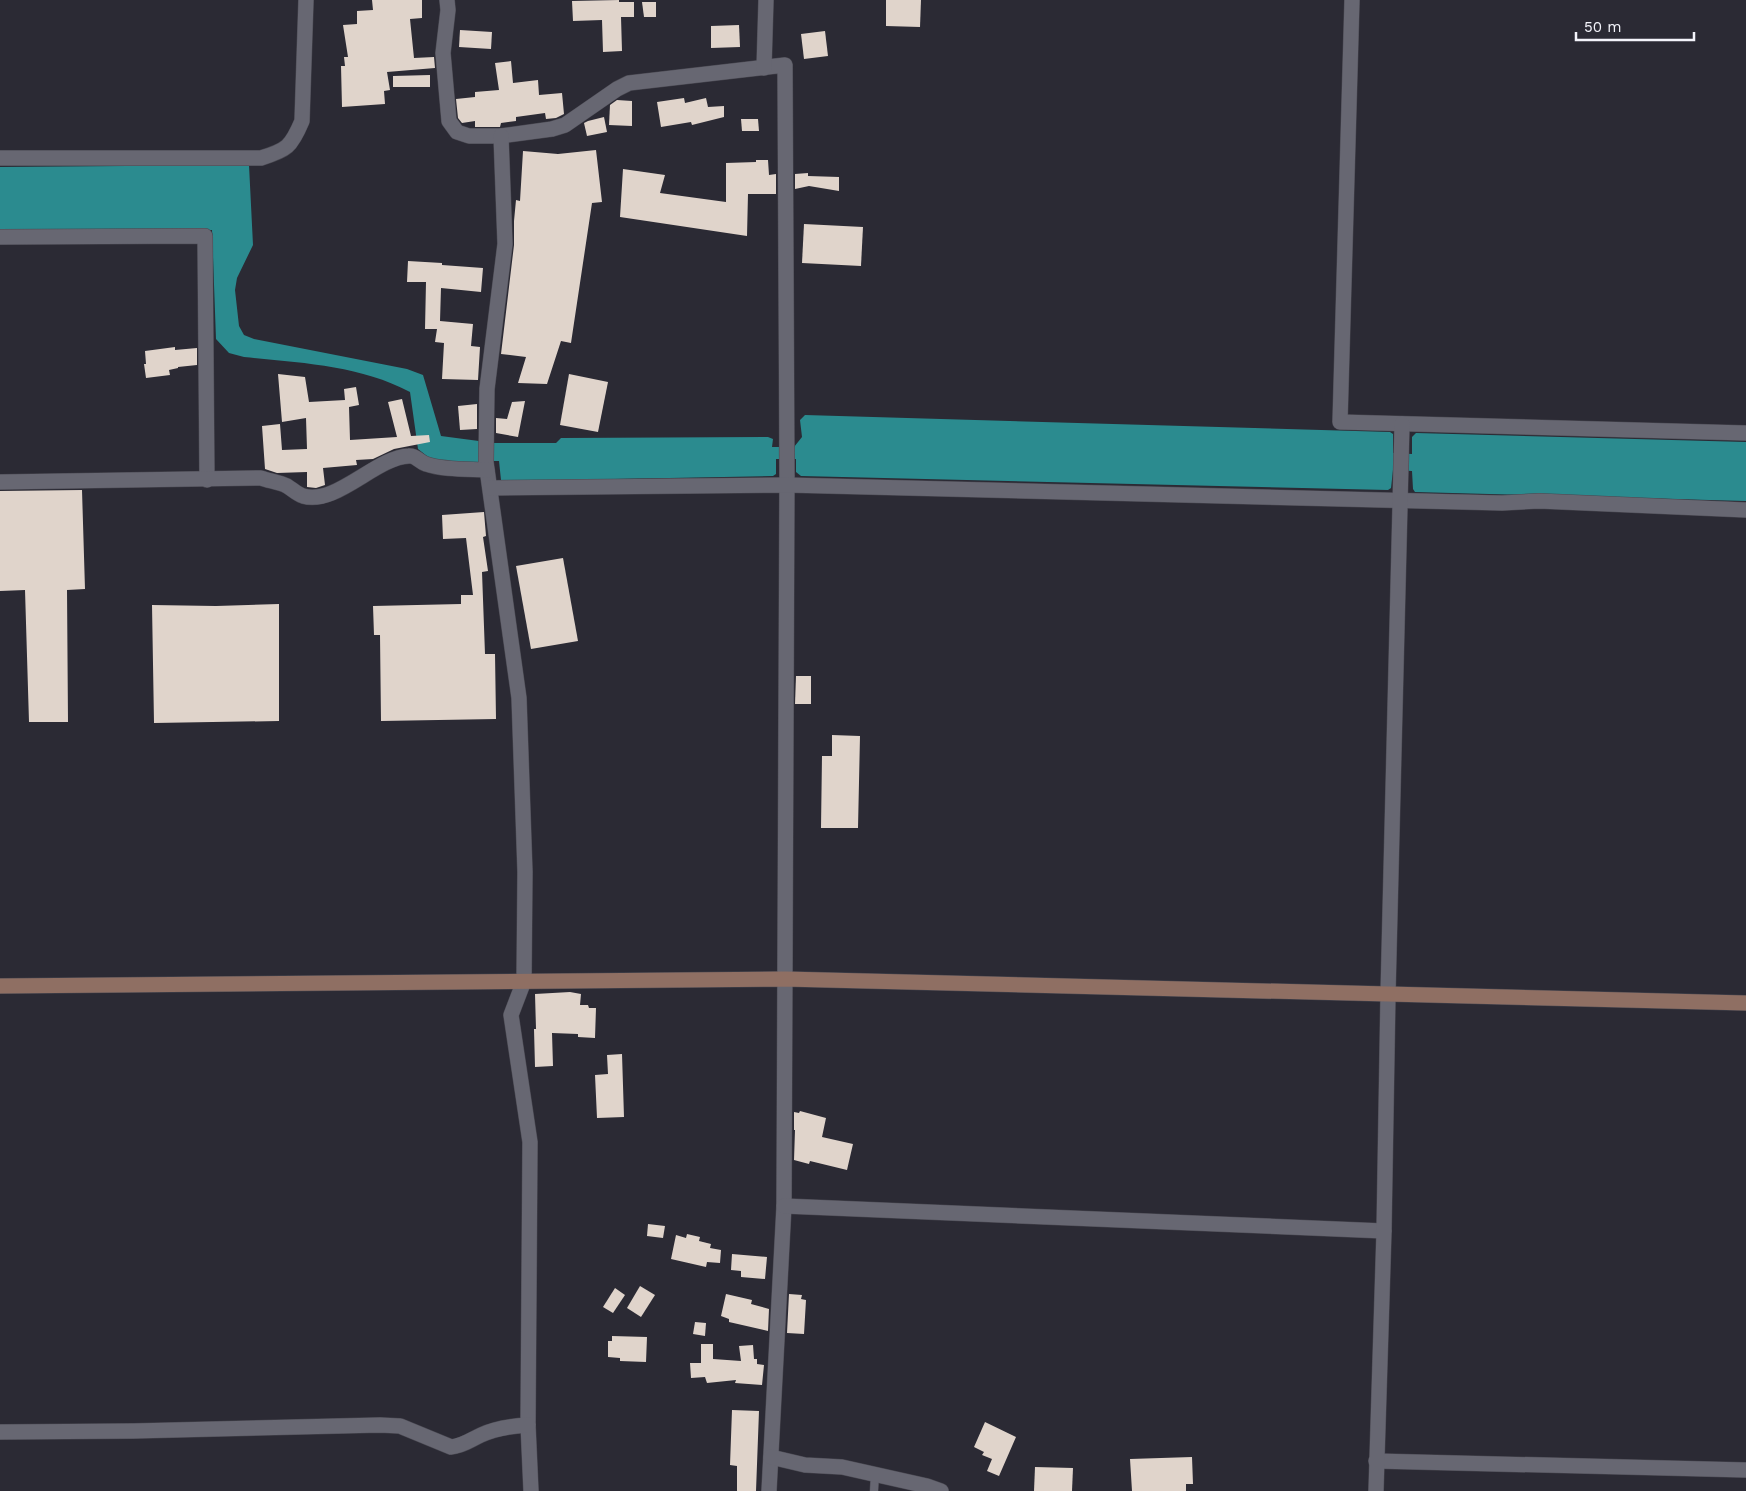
<svg xmlns="http://www.w3.org/2000/svg" width="1746" height="1491" viewBox="0 0 1746 1491" font-family="'Work Sans',sans-serif">
<style>
.water{fill:#2b8b8f}
.building{fill:#e0d4cb}
.lines{fill:none;stroke-linecap:round;stroke-linejoin:round}
.lane-casing{stroke:#494851;stroke-width:9}
.street-casing{stroke:#494851;stroke-width:16}
.secondary-casing{stroke:#494851;stroke-width:16}
.lane{stroke:#676772;stroke-width:8}
.street{stroke:#676772;stroke-width:15}
.secondary{stroke:#8f6f63;stroke-width:15}
</style>
<rect width="100%" height="100%" fill="#2b2a34"/>
<!-- water -->
<path class="water" d="M249,165L253,245L237,278L235,290L239,326L244,335L254,339L407,369L423,375L441,436L494,443H556L561,438L768,437L773,439L772,447H794L802,437L800,420L805,415L1390,432L1393,434V453L1412,454V437L1416,433L1746,442V501L1415,492L1413,489L1412,471L1393,470L1391,488L1388,490L801,476L796,472V459H776V474L773,476L504,481L501,480L499,461H483V465L432,460L418,449L410,392C359,365 301,363 244,357L229,353L216,339L212,230H0V167Z"/>
<!-- building -->
<g class="building">
<path d="M372,0H422V18L410,19L414,58L434,57L435,68L387,72L390,90L384,91L385,104L342,107L341,66H345L344,57H348L343,25L357,24V11L373,10Z"/>
<path d="M619,0V2H634V17H621L622,51L603,52L602,20L573,21L572,1Z"/>
<path d="M886,0H921L920,27L886,26Z"/>
<path d="M642,2H656V17H644Z"/>
<path d="M739,25L740,47L711,48V26Z"/>
<path d="M460,30L492,32L491,49L459,47Z"/>
<path d="M825,31L828,56L804,59L801,34Z"/>
<path d="M511,61L513,83L538,80L539,95L562,93L564,114L556,118L546,119L545,113L516,117V121L501,123L500,127H475V121L462,123L458,118L456,99L475,97V92L499,90L495,63Z"/>
<path d="M430,75V87H393V76Z"/>
<path d="M684,98L685,103L706,98L708,107L724,106V117L692,125L691,122L661,127L657,102Z"/>
<path d="M617,100L632,101V126L609,125L610,105Z"/>
<path d="M604,117L607,132L587,136L584,123L588,121Z"/>
<path d="M741,119H758L759,131H742Z"/>
<path d="M596,150L602,202L592,203L571,343L561,341L547,384L518,383L526,357L501,354L514,245V221L516,200L520,201L523,151L558,154Z"/>
<path d="M756,160H768L769,175L776,174V194H748L747,236L620,217L623,169L665,175L660,193L726,202V163L756,162Z"/>
<path d="M808,173V176L839,177V191L809,186L795,189V174Z"/>
<path d="M804,224L863,227L861,266L802,263Z"/>
<path d="M408,261L442,263V265L483,268L481,292L441,288L440,321L473,324L471,346L480,347L478,380L442,379L444,343L435,342L437,329H425L426,282H407Z"/>
<path d="M175,347V350L197,348V365L178,367V368L169,370L170,375L146,378L144,364H146L145,351Z"/>
<path d="M278,374L305,377L309,402L345,400L344,389L356,387L359,405L349,407L350,440L397,437L388,402L402,399L411,436L429,435L430,442L394,449L373,459L356,460L357,465L323,468L325,485L316,488L307,487V472L277,473L265,469L262,426L280,424L282,450L307,449L306,418L282,422Z"/>
<path d="M569,374L608,382L598,432L560,425Z"/>
<path d="M525,401L518,437L496,433V418L507,419L512,402Z"/>
<path d="M477,404V429L460,430L458,406Z"/>
<path d="M82,490L85,589L67,590L68,722H29L25,590L0,591V491Z"/>
<path d="M484,512L486,536L483,537L488,571L482,572L485,654H495L496,719L381,721L380,635H374L373,606L461,604V595H473L466,538L443,539L442,515Z"/>
<path d="M563,558L578,641L531,649L516,566Z"/>
<path d="M279,604V721L154,723L152,605L216,606Z"/>
<path d="M796,676H811V704H795Z"/>
<path d="M832,735L860,736L858,828H821L822,756H832Z"/>
<path d="M570,992L581,994L580,1005H588L589,1008H596L595,1038L578,1037V1034L552,1033L553,1066L535,1067L534,1029H536L535,994Z"/>
<path d="M622,1054L624,1117L597,1118L595,1075L608,1074L607,1055Z"/>
<path d="M800,1111L826,1118L822,1137L853,1144L847,1170L810,1161L809,1164L794,1160L795,1130H794V1112L799,1113Z"/>
<path d="M648,1224L665,1226L663,1238L647,1236Z"/>
<path d="M687,1234L700,1237L699,1241L711,1244L710,1248L721,1250L720,1263L707,1262L706,1267L671,1259L676,1235L686,1238Z"/>
<path d="M732,1254L767,1257L765,1279L741,1277V1271L731,1270Z"/>
<path d="M640,1286L655,1295L641,1317L627,1308Z"/>
<path d="M615,1288L625,1295L613,1313L603,1307Z"/>
<path d="M726,1294L752,1300L751,1304L769,1309L768,1331L729,1322V1319L721,1316Z"/>
<path d="M789,1294L802,1295L801,1299L806,1300L804,1334L787,1333Z"/>
<path d="M695,1322L706,1323L705,1336L693,1334Z"/>
<path d="M612,1336L647,1337L646,1362L620,1361V1358L608,1357V1341H612Z"/>
<path d="M701,1344H713V1359L741,1361L739,1346L753,1345L754,1359H757V1364L764,1365L762,1385L735,1383L736,1380L707,1383L705,1377L691,1378L690,1363H701Z"/>
<path d="M732,1410L759,1411L756,1491H737V1466L730,1465Z"/>
<path d="M985,1422L1016,1437L999,1476L987,1471L992,1459L982,1455L984,1452L974,1447Z"/>
<path d="M1192,1457L1193,1484H1186V1491H1132L1130,1459Z"/>
<path d="M1035,1467L1073,1468L1072,1491H1034Z"/>
</g>
<g class="lines">
<!-- lane casing -->
<g class="lane-casing">
<path id="lane" d="M874,1491L875,1474"/>
</g>
<!-- street casing -->
<g class="street-casing">
<g id="street">
<path d="M447,0L448,10L443,53L449,121L457,132L469,136H501L552,129L565,125L617,89L629,83L785,65L787,475L784,1206L769,1491"/>
<path d="M1352,0L1340,422L1746,433"/>
<path d="M764,68L766,0"/>
<path d="M501,136L505,244L487,389L486,462L519,698L525,872L524,981L511,1015L530,1142L528,1425L531,1491"/>
<path d="M0,158H261C287,150 291,147 302,121L306,0"/>
<path d="M0,237L205,236L207,480"/>
<path d="M0,482L261,478C269,481 279,482 287,486C292,489 297,494 303,496C336,506 376,457 409,456C416,455 419,462 426,464C443,470 468,469 487,470"/>
<path d="M490,488L787,485L1502,503L1539,501L1746,510"/>
<path d="M784,1206L1384,1231"/>
<path d="M0,1432L133,1431L380,1425L400,1426L451,1447C463,1446 470,1440 481,1435C496,1428 511,1426 528,1425"/>
<path d="M771,1457L805,1465L842,1467L927,1486L941,1491"/>
<path d="M1376,1461L1746,1470"/>
<path d="M1376,1491L1384,1231L1388,994L1402,424"/>
</g>
</g>
<!-- secondary casing -->
<g class="secondary-casing">
<path id="secondary" d="M0,986L785,979L1746,1003"/>
</g>
<!-- lane -->
<use href="#lane" class="lane"/>
<!-- street -->
<use href="#street" class="street"/>
<!-- secondary -->
<use href="#secondary" class="secondary"/>
</g>
<!-- scale -->
<path d="M1576 32v8h118v-8" fill="none" stroke="#f4f4fb" stroke-width="2.5"/>
<text x="1584" y="32" font-size="15" fill="#f4f4fb" stroke="#2b2a34" stroke-width="4" paint-order="stroke">50 m</text>
</svg>
